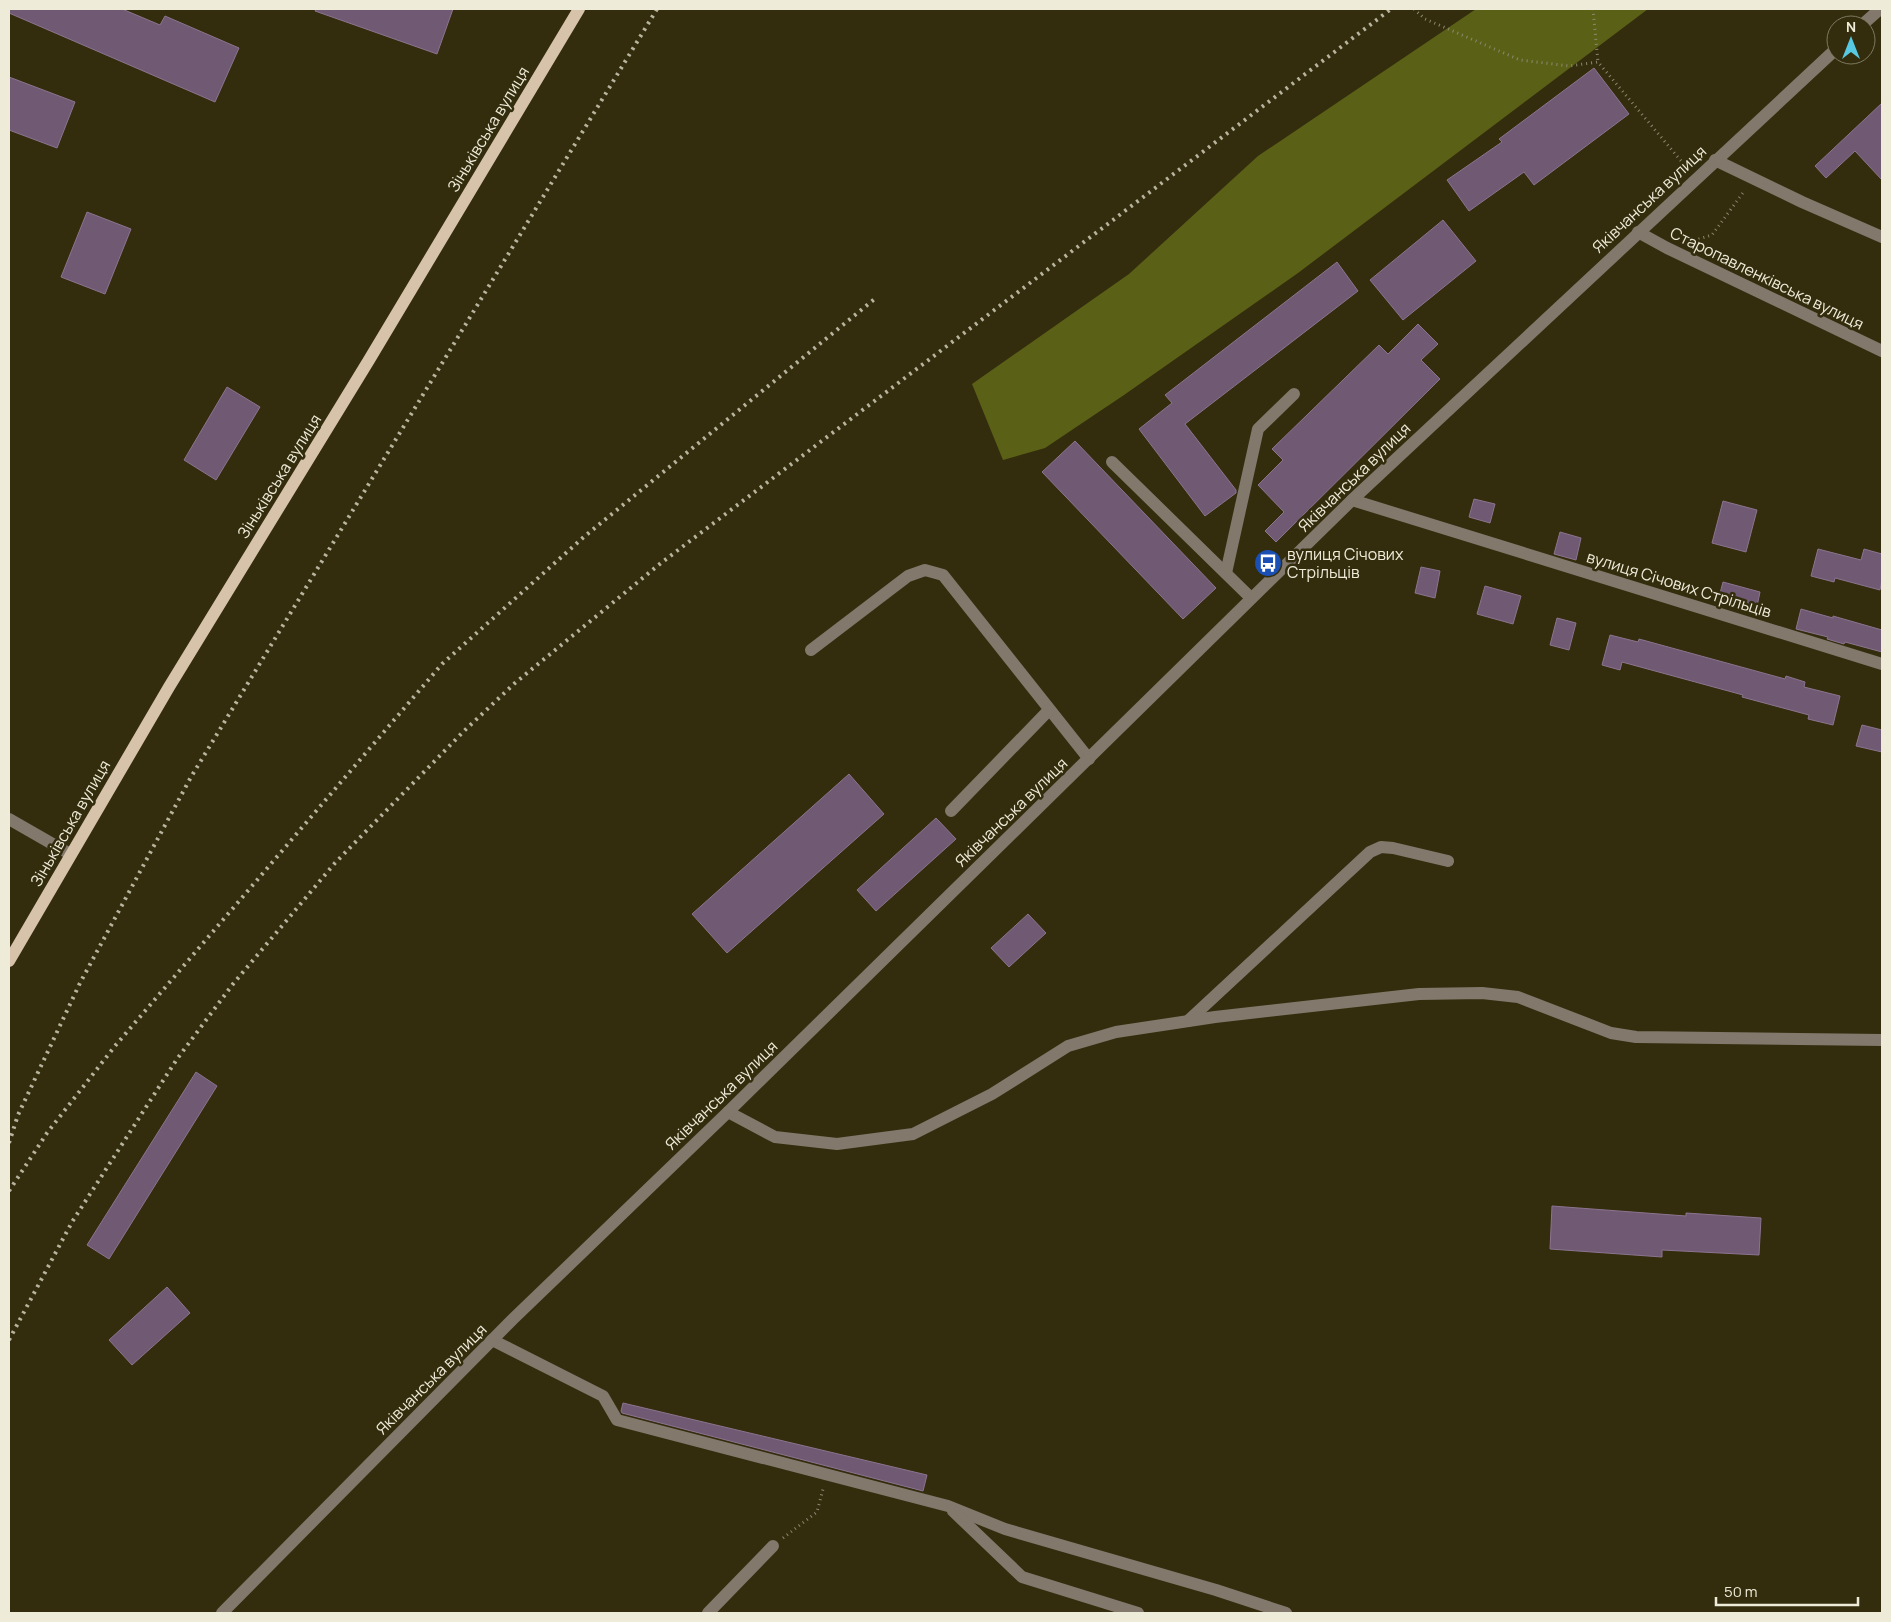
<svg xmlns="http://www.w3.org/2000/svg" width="1891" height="1622" viewBox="0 0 1891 1622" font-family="Manrope,sans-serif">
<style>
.forest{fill:#5b6017}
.building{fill:#6f5973;stroke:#8c748f}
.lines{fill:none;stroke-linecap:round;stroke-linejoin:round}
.path{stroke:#8d8870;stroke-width:3;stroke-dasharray:1 4;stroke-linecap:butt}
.minor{stroke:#82786c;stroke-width:12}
.major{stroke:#d7c2aa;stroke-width:12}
.rail{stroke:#b8b49e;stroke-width:4;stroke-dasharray:2.5 5;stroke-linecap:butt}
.labels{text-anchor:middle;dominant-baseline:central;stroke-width:5;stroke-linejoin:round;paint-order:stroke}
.street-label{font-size:16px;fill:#efebd9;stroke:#332d0e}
.poi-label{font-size:16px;fill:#efebd9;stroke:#332d0e;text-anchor:start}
</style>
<rect width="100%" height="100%" fill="#332d0e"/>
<!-- forest -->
<path class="forest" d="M1476,9H1648L1298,273L1124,395L1045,448L1003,460L972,384L1129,274L1258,156Z"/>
<!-- building -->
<g class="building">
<path d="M9,9H122L160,25L165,16L239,48L215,102L9,13Z"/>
<path d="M316,9H453L437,54L315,11Z"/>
<path d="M1594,68L1629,114L1534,185L1524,172L1469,211L1447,180L1502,142L1499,139Z"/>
<path d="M9,77L75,102L57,148L9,130Z"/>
<path d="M1882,103V180L1855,151L1826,178L1815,166Z"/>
<path d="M87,212L131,229L105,294L61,277Z"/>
<path d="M1443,220L1476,261L1403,320L1370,280Z"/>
<path d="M1337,262L1358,291L1185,424L1236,490V493L1205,516L1139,429L1172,403L1165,395Z"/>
<path d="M1418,324L1438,344L1421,360L1440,379L1276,542L1265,531L1284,512L1258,485L1283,460L1272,449L1379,345L1388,354Z"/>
<path d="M227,387L260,407L216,480L184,460Z"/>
<path d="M1075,441L1216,588L1183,619L1042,472Z"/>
<path d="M1474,499L1495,504L1490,523L1469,517Z"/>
<path d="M1723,501L1757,510L1746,552L1712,543Z"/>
<path d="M1560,532L1581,538L1576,560L1554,554Z"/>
<path d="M1818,549L1861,560L1864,549L1882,554V580L1880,590L1835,578L1834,582L1811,576Z"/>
<path d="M1421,567L1440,571L1435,598L1415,593Z"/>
<path d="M1723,582L1760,592L1756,611L1718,601Z"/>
<path d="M1485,586L1521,596L1513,624L1477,614Z"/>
<path d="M1801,609L1833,618V616L1882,630V652L1845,642L1844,644L1827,639L1828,637L1796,629Z"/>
<path d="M1557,618L1576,623L1569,650L1550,645Z"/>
<path d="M1610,635L1638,642L1639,639L1785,679L1786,676L1805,682L1804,687L1840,696L1833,725L1808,719L1809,715L1742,697L1743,695L1622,662L1620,670L1602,665Z"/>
<path d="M1862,725L1882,730V752L1856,746Z"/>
<path d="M849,774L884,814L727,953L692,914Z"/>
<path d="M936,818L956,839L876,911L857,890Z"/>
<path d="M1028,914L1046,933L1009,967L991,948Z"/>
<path d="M196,1072L217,1086L109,1259L87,1245Z"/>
<path d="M1552,1206L1686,1216V1213L1761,1218L1759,1255L1662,1250V1257L1550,1249Z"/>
<path d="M167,1287L190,1313L132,1365L109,1340Z"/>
<path d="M623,1403L927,1475L923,1491L622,1413L621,1411Z"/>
</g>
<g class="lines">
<!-- path -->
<g class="path">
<path d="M1414,9L1425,19L1520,60L1569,66L1598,62L1687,168"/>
<path d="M1593,9L1598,62"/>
<path d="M1689,242L1712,235L1745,190"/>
<path d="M783,1538L817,1512L823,1489"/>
</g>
<!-- minor -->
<g class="minor">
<path d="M1862,25L1880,9"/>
<path d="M1715,160L1802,202L1882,237"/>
<path d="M1638,232L1667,248L1882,351"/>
<path d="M1112,462L1251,598"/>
<path d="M1352,500L1882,664"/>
<path d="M1226,573L1258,429L1294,394"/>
<path d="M811,650L908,576L925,570L943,575L1089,759"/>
<path d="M951,811L1049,710"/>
<path d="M9,819L70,854"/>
<path d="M1188,1021L1370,852L1381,847L1393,848L1448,861"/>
<path d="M728,1112L775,1137L837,1144L913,1134L992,1094L1068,1046L1116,1032L1215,1017L1419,994L1482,993L1518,997L1611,1033L1636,1037L1882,1040"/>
<path d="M492,1340L603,1396L617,1420L948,1506L1005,1529L1216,1590L1286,1613"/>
<path d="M953,1511L1022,1577L1138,1613"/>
<path d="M222,1613L512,1320L728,1112L1352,500L1836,49"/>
<path d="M708,1613L773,1546"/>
</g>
<!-- major -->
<path class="major" d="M9,961L169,687L369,360L579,9"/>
<!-- rail -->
<g class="rail">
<path d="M9,1143L18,1115L80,983L191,777L657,9"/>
<path d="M9,1191L47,1133L115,1046L442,664L585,536L877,297"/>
<path d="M9,1340L72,1222L177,1059L233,984L335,863L464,731L515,683L661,563L1391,9"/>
</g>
</g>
<!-- icons -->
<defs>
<g id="bus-disc" transform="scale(1.4375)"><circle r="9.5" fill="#1a4fb4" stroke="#332d0e"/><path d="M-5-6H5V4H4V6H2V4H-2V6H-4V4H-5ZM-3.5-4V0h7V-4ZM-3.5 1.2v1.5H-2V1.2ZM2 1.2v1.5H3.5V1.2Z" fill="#fff"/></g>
</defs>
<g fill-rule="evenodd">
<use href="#bus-disc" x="1268" y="563"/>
</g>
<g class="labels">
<!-- street labels -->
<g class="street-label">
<text transform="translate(488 129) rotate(-59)">Зіньківська вулиця</text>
<text transform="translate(1649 199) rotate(-43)">Яківчанська вулиця</text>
<text transform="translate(1767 278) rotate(26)">Старопавленківська вулиця</text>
<text transform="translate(279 476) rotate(-58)">Зіньківська вулиця</text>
<text transform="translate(1354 477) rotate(-44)">Яківчанська вулиця</text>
<text transform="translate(1679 584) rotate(17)">вулиця Січових Стрільців</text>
<text transform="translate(1011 812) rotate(-44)">Яківчанська вулиця</text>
<text transform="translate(70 823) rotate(-60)">Зіньківська вулиця</text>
<text transform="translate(721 1095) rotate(-44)">Яківчанська вулиця</text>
<text transform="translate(431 1379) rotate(-45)">Яківчанська вулиця</text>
</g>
<!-- poi labels -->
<g class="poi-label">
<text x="1287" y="554">вулиця Січових<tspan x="1287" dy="18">Стрільців</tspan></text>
</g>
</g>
<!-- border -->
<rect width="1891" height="1622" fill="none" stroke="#efebd9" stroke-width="20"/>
<!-- north arrow -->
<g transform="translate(1851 40)"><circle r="24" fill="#332d0e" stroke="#7e795f"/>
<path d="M0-4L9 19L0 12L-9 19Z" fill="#58c9e3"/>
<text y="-8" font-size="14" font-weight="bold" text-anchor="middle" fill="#efebd9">N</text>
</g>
<!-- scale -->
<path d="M1716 1597v8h142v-8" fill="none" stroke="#efebd9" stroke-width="2.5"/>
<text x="1724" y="1597" font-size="15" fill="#efebd9" stroke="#332d0e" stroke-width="4" paint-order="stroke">50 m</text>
</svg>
